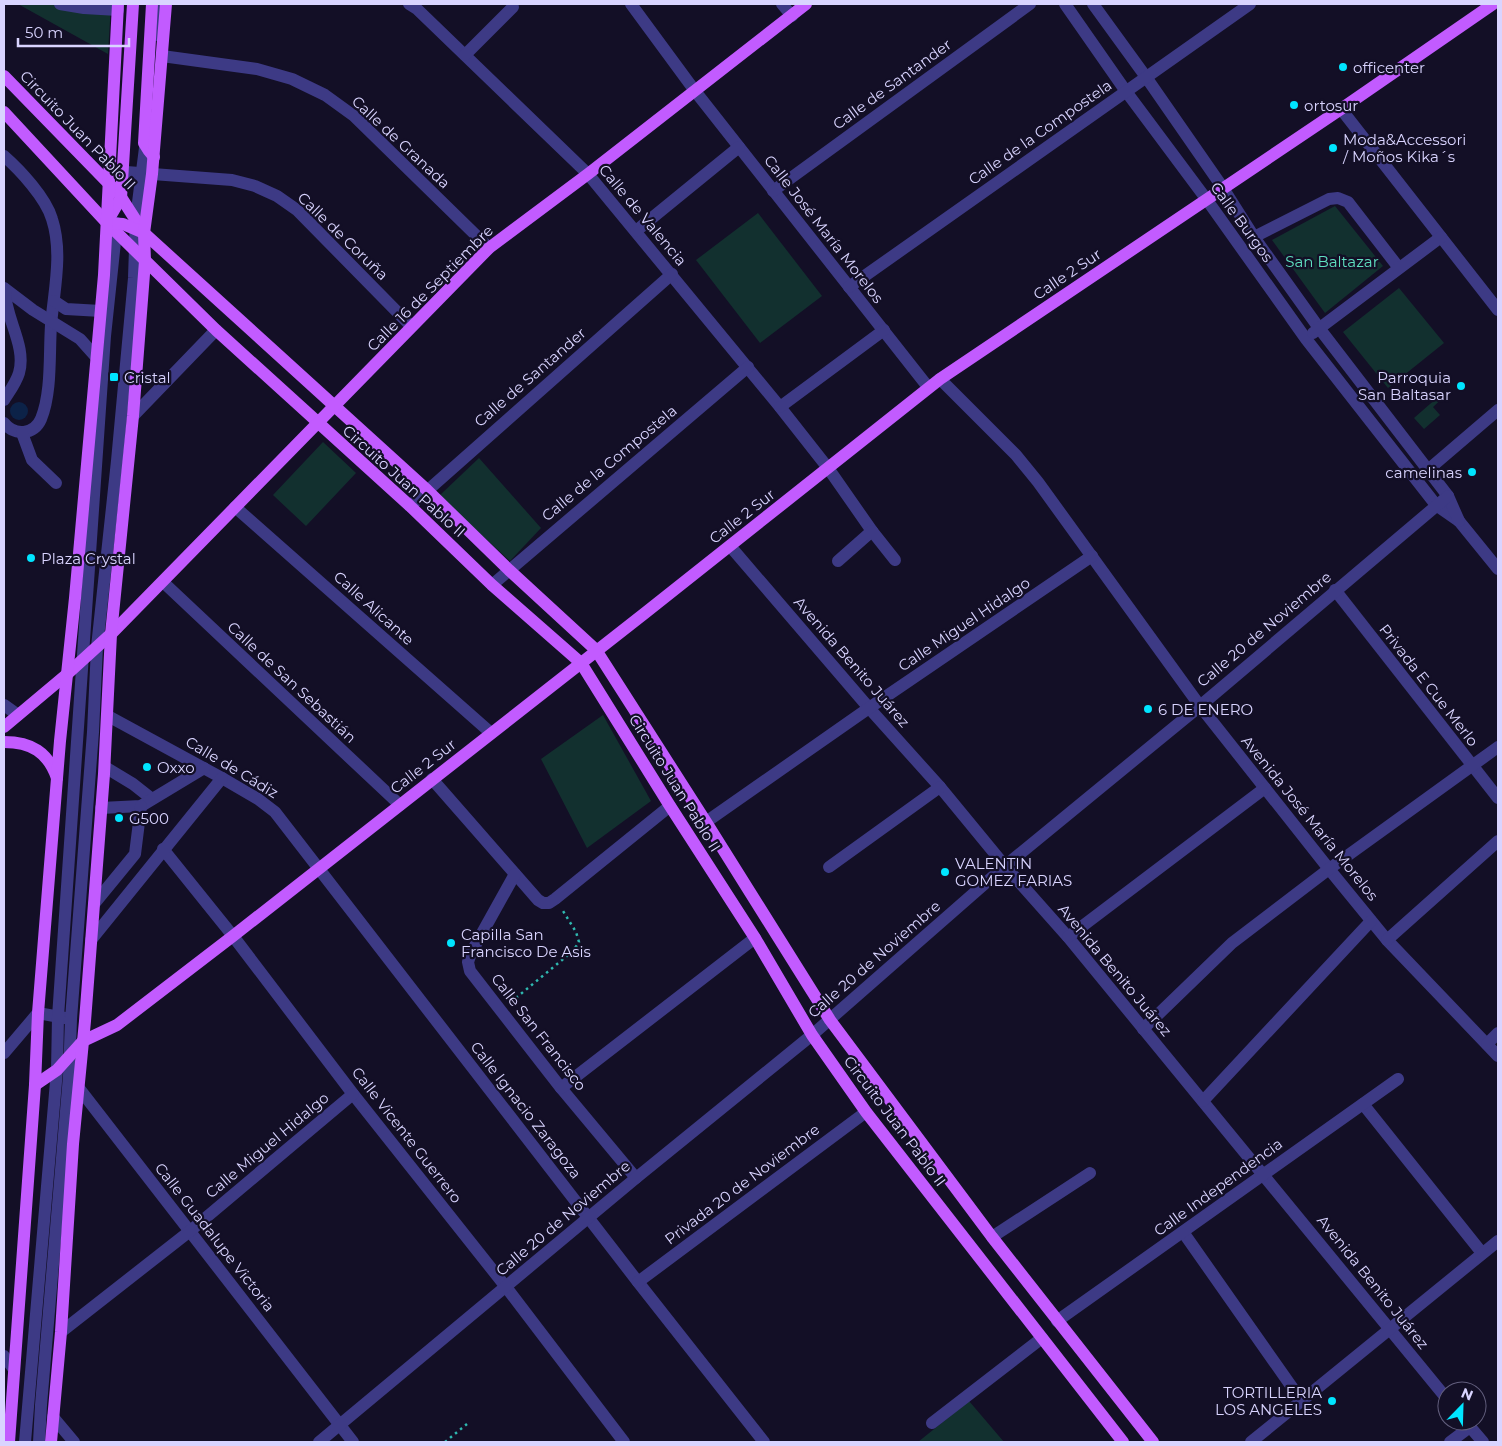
<svg xmlns="http://www.w3.org/2000/svg" width="1502" height="1446" viewBox="0 0 1502 1446" font-family="Montserrat,sans-serif">
<style>
.green{fill:#12302f}
.water{fill:#0c2248}
.lines{fill:none;stroke-linecap:round;stroke-linejoin:round}
.path{stroke:#2fb8b0;stroke-width:2.5;stroke-dasharray:2.5 4;stroke-linecap:butt}
.minor{stroke:#3d3a85;stroke-width:12}
.major{stroke:#c25bff;stroke-width:12}
.poi-dot{fill:#00e5ff;stroke:#130f26;stroke-width:2}
.labels{text-anchor:middle;dominant-baseline:central;stroke-width:4.5;stroke-linejoin:round;paint-order:stroke}
.poi-label{font-size:15px;fill:#d9d4ff;stroke:#130f26;text-anchor:start}
.street-label{font-size:15px;fill:#d9d4ff;stroke:#130f26}
.park-label{font-size:15px;fill:#5fe0c0;stroke:#130f26}
</style>
<rect width="100%" height="100%" fill="#130f26"/>
<!-- green -->
<g class="green">
<path d="M18,4H111L108,54Z"/>
<path d="M1335,206L1383,266L1325,313L1272,240Z"/>
<path d="M758,213L822,296L760,343L696,260Z"/>
<path d="M1399,288L1444,343L1388,388L1343,332Z"/>
<path d="M1446,390L1448,393L1433,407L1440,415L1424,429L1414,418Z"/>
<path d="M323,442L356,473L306,526L273,495Z"/>
<path d="M479,458L541,528L510,561L439,496Z"/>
<path d="M603,715L651,801L587,848L541,759Z"/>
<path d="M969,1401L1004,1442H918Z"/>
</g>
<!-- water -->
<circle class="water" cx="19" cy="411" r="9"/>
<g class="lines">
<!-- path -->
<g class="path">
<path d="M511,1002L573,951L579,942L576,932L563,911"/>
<path d="M445,1442L467,1424"/>
</g>
<!-- minor -->
<g class="minor">
<path d="M60,4L84,8L118,10"/>
<path d="M409,4L417,9L588,174L780,407L828,468L872,531"/>
<path d="M631,4L695,91L928,387"/>
<path d="M782,4L792,16"/>
<path d="M1065,4L1125,90L1207,200L1306,339L1436,505L1459,521L1498,569"/>
<path d="M1093,4L1146,77L1223,188L1254,237L1319,328L1448,496L1459,521"/>
<path d="M156,35L159,4"/>
<path d="M465,55L513,7"/>
<path d="M162,56L257,69L292,79L325,95L354,116L489,248"/>
<path d="M1341,109L1498,310"/>
<path d="M4,156C20,170 46,198 52,219C63,253 54,290 51,325C49,354 52,392 41,419C34,435 14,436 4,423"/>
<path d="M113,171L232,180L255,186L277,196L297,210L411,326"/>
<path d="M773,191L1030,4"/>
<path d="M636,231L739,147"/>
<path d="M1254,237L1329,199L1338,198L1348,202L1399,268"/>
<path d="M849,287L1250,4"/>
<path d="M4,288L33,310L80,339L97,358"/>
<path d="M54,301L66,309L101,311"/>
<path d="M1313,333L1441,237"/>
<path d="M940,379L1016,455L1038,482L1200,706L1329,869L1387,940L1498,1056"/>
<path d="M4,400C9,392 16,383 19,373C27,345 4,317 5,289"/>
<path d="M780,407L884,330"/>
<path d="M133,416L216,330"/>
<path d="M22,433L32,460L56,483"/>
<path d="M1422,475L1498,410"/>
<path d="M410,506L672,274"/>
<path d="M235,507L491,733"/>
<path d="M730,546L869,708L940,787L1005,866L1068,937L1447,1399"/>
<path d="M838,561L872,531L895,560"/>
<path d="M163,582L400,805"/>
<path d="M492,585L748,367"/>
<path d="M1335,590L1498,798"/>
<path d="M4,705L18,715"/>
<path d="M108,716L222,778L258,799L275,812L638,1282L764,1442"/>
<path d="M105,767L133,784L152,799"/>
<path d="M432,779L538,900L543,903H549L555,899L670,806"/>
<path d="M101,808L141,806L204,768"/>
<path d="M706,822L869,708L1092,556"/>
<path d="M163,849L233,936L353,1094L506,1287L624,1442"/>
<path d="M829,867L940,787"/>
<path d="M515,874L471,953L468,962L470,971L561,1088L636,1178"/>
<path d="M94,904L135,854L141,806"/>
<path d="M1068,937L1265,788"/>
<path d="M91,940L222,778"/>
<path d="M1387,940L1498,841"/>
<path d="M1143,1029L1232,943L1329,869L1498,747"/>
<path d="M1487,1044L1498,1033"/>
<path d="M4,1053L38,1013L65,1018"/>
<path d="M72,1086L78,1087L353,1442"/>
<path d="M561,1088L755,938"/>
<path d="M1203,1101L1371,921"/>
<path d="M1363,1104L1482,1253"/>
<path d="M1183,1232L1301,1400"/>
<path d="M992,1237L1090,1173"/>
<path d="M638,1282L866,1112"/>
<path d="M1057,1321L1398,1079"/>
<path d="M61,1332L190,1231L353,1094"/>
<path d="M4,1356L13,1368"/>
<path d="M53,1417L74,1442"/>
<path d="M1465,1421L1483,1442"/>
<path d="M932,1423L1042,1338"/>
<path d="M25,1442L57,1070L58,1017L105,336L117,223"/>
<path d="M39,1442L41,1405L69,1076L71,1019L93,732L97,647L117,461L134,278L136,218L146,140"/>
<path d="M319,1442L636,1178L812,1035L1005,866L1200,706L1448,496"/>
<path d="M1251,1442L1498,1241"/>
<path d="M1450,1442L1470,1427"/>
</g>
<!-- major -->
<g class="major">
<path d="M152,4L144,143L149,151L154,157"/>
<path d="M4,76L119,194L144,233"/>
<path d="M4,112L107,223L216,330L410,506L492,585L581,663L670,806L755,938L812,1035L866,1112L1123,1442"/>
<path d="M107,222L121,198L133,4"/>
<path d="M107,223L123,224L144,233L427,490L509,570L596,650L706,822L830,1020L992,1237L1153,1442"/>
<path d="M4,727L66,675L111,634L489,248L588,174L806,4"/>
<path d="M4,742C31,742 48,752 57,778"/>
<path d="M35,1085L57,1070L83,1041L117,1025L233,936L645,613L940,379L1341,109L1493,4"/>
<path d="M9,1442L35,1085L38,1013L60,741L75,598L104,275L118,4"/>
<path d="M51,1442L61,1332L73,1144L85,1021L104,774L111,634L133,416L145,261L144,233L152,174L166,4"/>
</g>
</g>
<!-- markers -->
<g class="poi-dot">
<circle cx="1343" cy="67" r="5"/>
<circle cx="1294" cy="105" r="5"/>
<circle cx="1333" cy="148" r="5"/>
<rect x="109" y="372" width="10" height="10" rx="2.5"/>
<circle cx="1461" cy="386" r="5"/>
<circle cx="1472" cy="472" r="5"/>
<circle cx="31" cy="558" r="5"/>
<circle cx="1148" cy="709" r="5"/>
<circle cx="147" cy="767" r="5"/>
<circle cx="119" cy="818" r="5"/>
<circle cx="945" cy="872" r="5"/>
<circle cx="451" cy="943" r="5"/>
<circle cx="1332" cy="1401" r="5"/>
</g>
<g class="labels">
<!-- poi labels -->
<g class="poi-label">
<text x="1353" y="67">officenter</text>
<text x="1304" y="105">ortosur</text>
<text x="1343" y="139">Moda&amp;Accessori<tspan x="1343" dy="17">/ Moños Kika´s</tspan></text>
<text x="124" y="377">Cristal</text>
<text x="1451" y="377" text-anchor="end">Parroquia<tspan x="1451" dy="17">San Baltasar</tspan></text>
<text x="1462" y="472" text-anchor="end">camelinas</text>
<text x="41" y="558">Plaza Crystal</text>
<text x="1158" y="709">6 DE ENERO</text>
<text x="157" y="767">Oxxo</text>
<text x="129" y="818">G500</text>
<text x="955" y="863">VALENTIN<tspan x="955" dy="17">GOMEZ FARIAS</tspan></text>
<text x="461" y="934">Capilla San<tspan x="461" dy="17">Francisco De Asis</tspan></text>
<text x="1322" y="1392" text-anchor="end">TORTILLERIA<tspan x="1322" dy="17">LOS ANGELES</tspan></text>
</g>
<!-- street labels -->
<g class="street-label">
<text transform="translate(892 84) rotate(-36)">Calle de Santander</text>
<text transform="translate(78 130) rotate(46)">Circuito Juan Pablo II</text>
<text transform="translate(1040 132) rotate(-35)">Calle de la Compostela</text>
<text transform="translate(401 142) rotate(43)">Calle de Granada</text>
<text transform="translate(643 215) rotate(50)">Calle de Valencia</text>
<text transform="translate(1242 222) rotate(54)">Calle Burgos</text>
<text transform="translate(824 229) rotate(52)">Calle José María Morelos</text>
<text transform="translate(343 236) rotate(44)">Calle de Coruña</text>
<text transform="translate(1067 274) rotate(-34)">Calle 2 Sur</text>
<text transform="translate(430 288) rotate(-45)">Calle 16 de Septiembre</text>
<text transform="translate(530 377) rotate(-41)">Calle de Santander</text>
<text transform="translate(609 463) rotate(-40)">Calle de la Compostela</text>
<text transform="translate(404 481) rotate(42)">Circuito Juan Pablo II</text>
<text transform="translate(742 516) rotate(-38)">Calle 2 Sur</text>
<text transform="translate(374 608) rotate(42)">Calle Alicante</text>
<text transform="translate(964 624) rotate(-34)">Calle Miguel Hidalgo</text>
<text transform="translate(1264 629) rotate(-40)">Calle 20 de Noviembre</text>
<text transform="translate(852 662) rotate(49)">Avenida Benito Juárez</text>
<text transform="translate(292 682) rotate(43)">Calle de San Sebastián</text>
<text transform="translate(1429 685) rotate(52)">Privada E Cue Merlo</text>
<text transform="translate(423 766) rotate(-38)">Calle 2 Sur</text>
<text transform="translate(232 767) rotate(31)">Calle de Cádiz</text>
<text transform="translate(675 783) rotate(58)">Circuito Juan Pablo II</text>
<text transform="translate(1310 818) rotate(51)">Avenida José María Morelos</text>
<text transform="translate(874 959) rotate(-41)">Calle 20 de Noviembre</text>
<text transform="translate(1115 970) rotate(50)">Avenida Benito Juárez</text>
<text transform="translate(539 1032) rotate(52)">Calle San Francisco</text>
<text transform="translate(526 1110) rotate(52)">Calle Ignacio Zaragoza</text>
<text transform="translate(895 1121) rotate(53)">Circuito Juan Pablo II</text>
<text transform="translate(407 1135) rotate(52)">Calle Vicente Guerrero</text>
<text transform="translate(267 1145) rotate(-40)">Calle Miguel Hidalgo</text>
<text transform="translate(742 1184) rotate(-37)">Privada 20 de Noviembre</text>
<text transform="translate(1218 1187) rotate(-36)">Calle Independencia</text>
<text transform="translate(563 1218) rotate(-40)">Calle 20 de Noviembre</text>
<text transform="translate(215 1237) rotate(52)">Calle Guadalupe Victoria</text>
<text transform="translate(1373 1282) rotate(51)">Avenida Benito Juárez</text>
</g>
<!-- park labels -->
<g class="park-label">
<text x="1332" y="261">San Baltazar</text>
</g>
</g>
<!-- border -->
<rect width="1502" height="1446" fill="none" stroke="#d9d4ff" stroke-width="10"/>
<!-- north arrow -->
<g transform="translate(1462 1406) rotate(23)"><circle r="24" fill="#130f26" stroke="#625e7d"/>
<path d="M0-4L9 19L0 12L-9 19Z" fill="#00e5ff"/>
<text y="-8" font-size="14" font-weight="bold" text-anchor="middle" fill="#d9d4ff">N</text>
</g>
<!-- scale -->
<path d="M18 38v8h111v-8" fill="none" stroke="#d9d4ff" stroke-width="2.5"/>
<text x="25" y="38" font-size="15" fill="#d9d4ff" stroke="#130f26" stroke-width="4" paint-order="stroke">50 m</text>
</svg>
